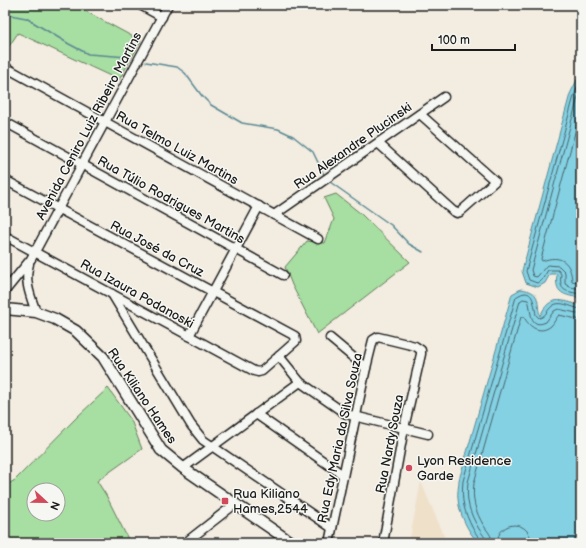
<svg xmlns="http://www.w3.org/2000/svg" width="586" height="548" viewBox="0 0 586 548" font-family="'Balsamiq Sans',sans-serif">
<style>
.built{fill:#efe0ca}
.green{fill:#a7dea1;stroke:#627d5e;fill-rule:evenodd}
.water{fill:#84d1e3;stroke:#5a8993}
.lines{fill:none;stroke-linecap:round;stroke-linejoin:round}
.shore{stroke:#46646c;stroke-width:1}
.stream{stroke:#5a8993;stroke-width:1.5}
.minor-casing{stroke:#1c1c1c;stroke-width:11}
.major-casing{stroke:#1c1c1c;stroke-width:13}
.minor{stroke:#f6f6f2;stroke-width:8}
.major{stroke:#f6f6f2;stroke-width:10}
.poi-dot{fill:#d1495b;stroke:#f6f6f2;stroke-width:1.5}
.labels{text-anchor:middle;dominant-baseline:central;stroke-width:3;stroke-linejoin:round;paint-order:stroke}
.street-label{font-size:13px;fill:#1c1c1c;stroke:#f6f6f2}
.poi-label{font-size:13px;fill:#1c1c1c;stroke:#f6f6f2;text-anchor:start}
</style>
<rect width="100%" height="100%" fill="#f3ece0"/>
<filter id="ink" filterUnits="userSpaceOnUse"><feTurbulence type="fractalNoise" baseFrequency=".025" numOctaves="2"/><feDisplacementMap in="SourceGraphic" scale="8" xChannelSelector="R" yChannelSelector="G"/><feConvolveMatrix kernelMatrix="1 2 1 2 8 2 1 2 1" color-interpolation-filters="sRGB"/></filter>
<g filter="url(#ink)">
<!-- built -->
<path class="built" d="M421,482L447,543H409Z"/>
<!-- green -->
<g class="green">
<path d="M5,5H74L141,41L119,80L18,33L5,52Z"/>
<path d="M336,194L360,213L410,262L317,334L292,285L285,267L307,241L325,243L334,219L324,198Z"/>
<path d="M108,388L131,420L142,449L97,481L106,495L130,543H5V486L15,480L77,417ZM34,490H58V514H34Z"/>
</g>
<!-- water -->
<g class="water">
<path d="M581,72V298C564,295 554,294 557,274H550L545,283L538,287L526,283L522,271L570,94Z"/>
<path d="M521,289C542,292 536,301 540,316C550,294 562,300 581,306V543H516V541L513,540L511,543H479C468,533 459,513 458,499C457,493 459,486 459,480L512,294Z"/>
</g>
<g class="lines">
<!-- shore -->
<g class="shore">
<path d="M581,79L574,96L526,271L529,280L537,283L542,280L548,270H558L561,274C559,292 565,291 581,294"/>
<path d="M581,91L578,97L531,270L533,276L537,277L547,265L559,266L565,272V284L570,287L581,289"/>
<path d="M581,110L541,259L542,261C561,254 571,262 572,281L581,283"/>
<path d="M481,543C480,538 476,534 473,529C464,511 461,501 463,481L516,297C533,285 534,303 536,315L539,318C547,317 547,307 556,304C564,302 573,308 581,309"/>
<path d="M486,543C486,537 482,534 479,529C469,512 466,501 468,482L520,301L523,299L528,300C532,309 528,330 546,322L554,311L558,309L581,314"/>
<path d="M492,543C492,535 488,532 484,526C475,511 472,500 474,483L521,317H524C529,327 540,335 551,326C554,323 556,318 559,315L581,320"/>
<path d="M497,543C498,519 531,519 531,543"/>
</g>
<!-- stream -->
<g class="stream">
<path d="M5,14L26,18L69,44L88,54L128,57"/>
<path d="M146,62L177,67L185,73L202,96L211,105L242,123L278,129L293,136L313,152L324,175"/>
<path d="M330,182L391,225L409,244L423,252"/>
</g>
<!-- minor casing -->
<g class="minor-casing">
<g id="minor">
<path d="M140,5L162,17"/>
<path d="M5,67L318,239"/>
<path d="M5,122L283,275"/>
<path d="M378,143L453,211L457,213L460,212L495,181L420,114"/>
<path d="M5,180L295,336L296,341L262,371L258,372L254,371L5,236"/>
<path d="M274,215L444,97"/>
<path d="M29,264C24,281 30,295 36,312"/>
<path d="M5,291L31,259L168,5"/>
<path d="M112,294L191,425L203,440L332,528"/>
<path d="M189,336L259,206"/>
<path d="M330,338L366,368"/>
<path d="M279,356L300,382L346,414L428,434"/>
<path d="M256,414L343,475"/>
<path d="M183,468L300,382"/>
<path d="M185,543L235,504"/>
<path d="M329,543L366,368L373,340L378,337L415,346L421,350V354L404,428L383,543"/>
</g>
</g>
<!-- major casing -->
<g class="major-casing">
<path id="major" d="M5,309L36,312L55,319L76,331L103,357L161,450L183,468L292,543"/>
</g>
<!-- minor -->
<use href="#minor" class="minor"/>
<!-- major -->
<use href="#major" class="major"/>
</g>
</g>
<!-- markers -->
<g class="poi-dot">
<circle cx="409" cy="468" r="4"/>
<rect x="221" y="497" width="8" height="8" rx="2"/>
</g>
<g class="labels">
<!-- street labels -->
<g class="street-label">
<text transform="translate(89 126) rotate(-62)">Avenida Ceniro Luiz Ribeiro Martins</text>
<text transform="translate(353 146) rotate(-35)">Rua Alexandre Plucinski</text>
<text transform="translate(177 148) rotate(29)">Rua Telmo Luiz Martins</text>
<text transform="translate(171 200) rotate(29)">Rua Túlio Rodrigues Martins</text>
<text transform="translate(157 249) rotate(28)">Rua José da Cruz</text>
<text transform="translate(137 294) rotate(29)">Rua Izaura Podanoski</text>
<text transform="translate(142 396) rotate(56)">Rua Kiliano Hames</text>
<text transform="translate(340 438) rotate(-78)">Rua Edy Maria da Silva Souza</text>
<text transform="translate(390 444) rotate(-79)">Rua Nardy Souza</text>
</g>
<!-- poi labels -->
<g class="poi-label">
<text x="417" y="461">Lyon Residence<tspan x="417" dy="15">Garde</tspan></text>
<text x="233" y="494">Rua Kiliano<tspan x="233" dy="15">Hames,2544</tspan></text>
</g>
</g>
<!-- margin -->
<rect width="586" height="548" fill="none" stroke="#f6f6f2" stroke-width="20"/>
<rect x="10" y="10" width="566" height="528" fill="none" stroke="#1c1c1c" stroke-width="1.5" filter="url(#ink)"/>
<!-- north arrow -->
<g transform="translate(46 502) rotate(112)"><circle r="19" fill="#f6f6f2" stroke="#9f9f9c"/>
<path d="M0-3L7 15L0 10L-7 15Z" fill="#d1495b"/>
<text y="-6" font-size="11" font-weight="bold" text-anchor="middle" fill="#1c1c1c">N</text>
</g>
<!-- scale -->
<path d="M432 44v6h83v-6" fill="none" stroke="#1c1c1c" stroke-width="2"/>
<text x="438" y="44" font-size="12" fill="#1c1c1c" stroke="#f6f6f2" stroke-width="3" paint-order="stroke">100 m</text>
</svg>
